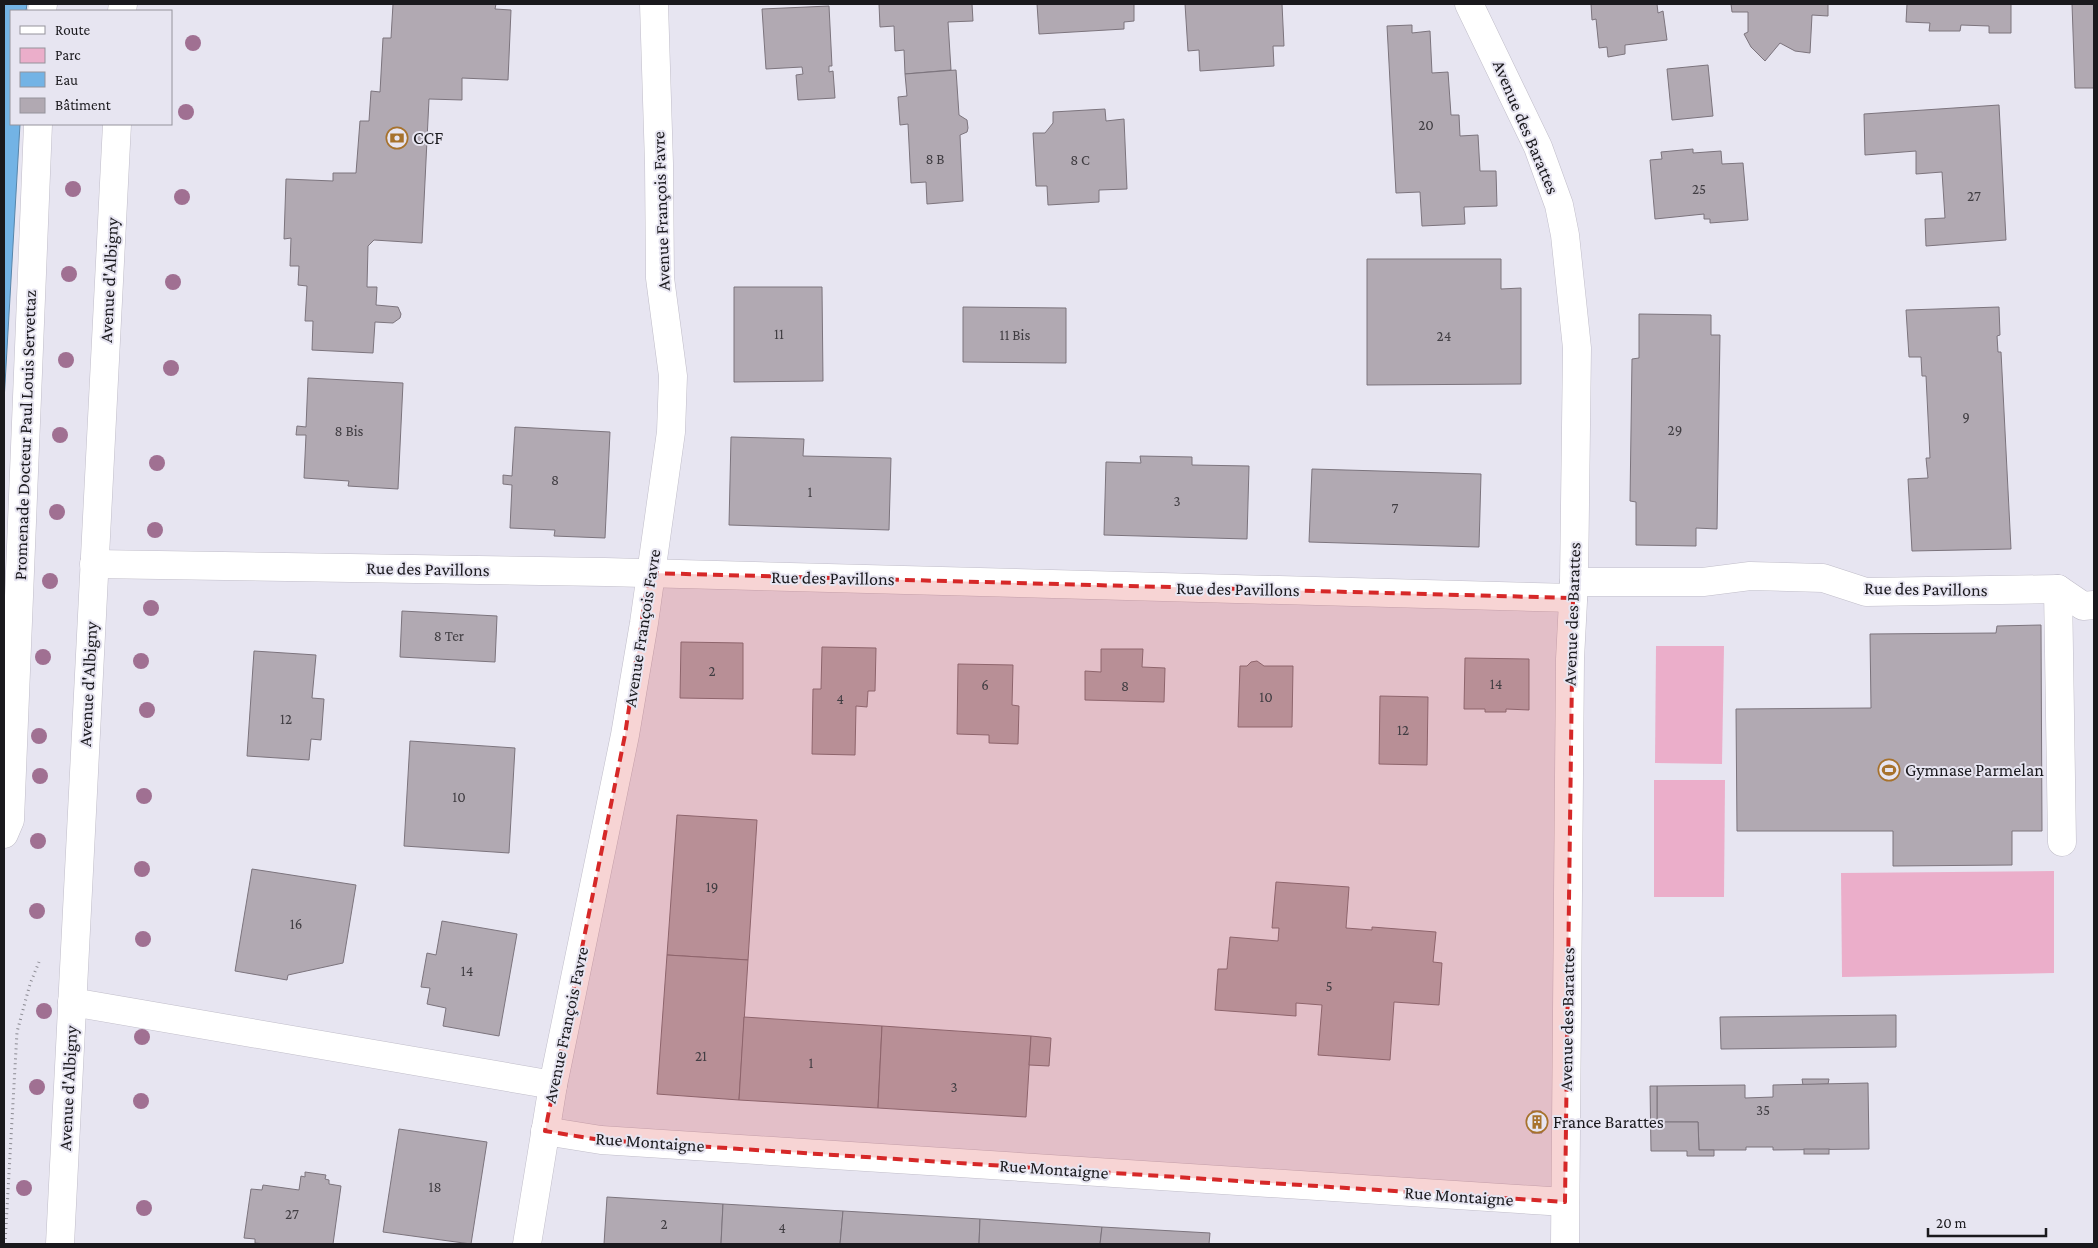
<svg xmlns="http://www.w3.org/2000/svg" width="2098" height="1248" viewBox="0 0 2098 1248" font-family="'Crimson Pro',serif">
<style>
.green{fill:#ebaeca}
.water{fill:#73b3e5;stroke:#5885a9}
.building{fill:#b1a9b2;stroke:#7c747d}
.lines{fill:none;stroke-linecap:round;stroke-linejoin:round}
.minor-casing{stroke:#c0bdc9;stroke-width:29}
.major-casing{stroke:#c0bdc9;stroke-width:29}
.path{stroke:#8a8991;stroke-width:3;stroke-dasharray:1 4;stroke-linecap:butt}
.minor{stroke:#fff;stroke-width:28}
.major{stroke:#fff;stroke-width:28}
.tree{fill:#a07092}
.marked{fill:#d62828;fill-opacity:0.2;stroke:#d62828;stroke-width:4;stroke-dasharray:10 6;stroke-linejoin:round}
.labels{text-anchor:middle;dominant-baseline:central;stroke-width:4;stroke-linejoin:round;paint-order:stroke}
.number-label{font-size:15px;fill:#403d42}
.street-label{font-size:18px;fill:#1a191d;stroke:#e7e5f1}
.poi-label{font-size:18px;fill:#1a191d;stroke:#e7e5f1;text-anchor:start}
</style>
<rect width="100%" height="100%" fill="#e7e5f1"/>
<!-- green -->
<g class="green">
<path d="M1656,646H1724L1722,764L1655,763Z"/>
<path d="M1654,780H1725L1724,897H1654Z"/>
<path d="M2054,871V973L1842,977L1841,873Z"/>
</g>
<!-- water -->
<path class="water" d="M4,4H27L26,11H11V124H20L4,401Z"/>
<!-- building -->
<g class="building">
<path d="M393,4H496L495,9L511,10L508,80L462,78V100L429,99L422,243L374,240L368,246L367,287H377L376,305L398,307L401,314L400,318L393,323L375,322L373,353L312,350L313,321H305L307,286L298,285L299,266H290L291,238L284,239L286,179L333,181V173H356L360,121H369L371,91L380,92L383,38H391Z"/>
<path d="M879,4H972L973,21L948,22L951,70L905,74L904,50L895,51L894,26L880,27Z"/>
<path d="M1037,4H1134V21L1124,22V29L1039,34Z"/>
<path d="M1185,4H1282L1284,46H1273L1274,66L1200,71L1199,50L1188,51Z"/>
<path d="M1591,4H1657L1658,13L1663,11L1667,40L1625,45V54L1608,57L1607,47L1599,48L1596,19L1592,20Z"/>
<path d="M1731,4H1828V16L1812,15L1810,53L1795,51L1780,43L1765,61L1751,47L1744,34L1748,32V12H1732Z"/>
<path d="M1907,4H2011V33H1989V26L1961,25L1960,31H1929L1930,23L1906,22Z"/>
<path d="M2072,4H2094V88H2075Z"/>
<path d="M829,6L832,66H829V72L833,71L835,98L798,100L796,75L803,74L802,67L766,69L762,9Z"/>
<path d="M1412,25V33L1430,31L1432,73L1448,72L1451,115H1459L1460,136L1478,135L1480,171H1496L1497,206L1464,207L1465,224L1422,226L1420,192L1396,193L1387,26Z"/>
<path d="M1708,65L1713,116L1672,120L1667,69Z"/>
<path d="M956,70L959,115L967,120L968,128L967,132L960,135L963,201L927,204L926,182L911,183L908,124L900,125L898,97L907,96L905,74Z"/>
<path d="M1999,105L2006,240L1926,246L1925,219L1945,218L1942,172L1916,174V151L1865,155L1864,114Z"/>
<path d="M1105,109L1106,121L1124,119L1127,189L1099,190V202L1048,205L1047,186H1036L1033,133H1045L1053,123V112Z"/>
<path d="M1693,149V153L1721,151L1722,164L1743,163L1748,220L1710,223V219H1704V214L1655,219L1650,160L1662,159L1661,152Z"/>
<path d="M1367,259H1501V289L1521,288V384L1367,385Z"/>
<path d="M734,287H822L823,381L734,382Z"/>
<path d="M963,307L1066,308V363L963,362Z"/>
<path d="M1999,307L2000,335L1997,336L1998,352H2001L2011,549L1912,551L1908,479L1928,478L1926,458H1930L1926,376H1922L1921,357H1909L1906,310Z"/>
<path d="M1639,314L1711,315V335H1720L1717,529L1696,528V546L1636,545V502L1630,501L1632,359L1639,358Z"/>
<path d="M308,378L403,383L398,489L348,486L349,481L304,478L306,435H296L297,426L306,427Z"/>
<path d="M515,427L610,432L605,538L554,536L555,530L510,528L512,485L503,484V475L512,476Z"/>
<path d="M731,437L804,439L803,456L891,458L889,530L729,525Z"/>
<path d="M1140,456L1192,457V465L1249,466L1247,539L1104,535L1106,462L1141,463Z"/>
<path d="M1312,469L1481,474L1479,547L1309,542Z"/>
<path d="M402,611L497,616L495,662L400,657Z"/>
<path d="M2041,625L2042,831H2012V865L1893,866V831H1737L1736,709L1871,708L1870,634L1996,633L1997,626Z"/>
<path d="M681,642L743,643V699L680,698Z"/>
<path d="M822,647L876,648L875,691H868L867,707L856,706L855,755L812,754L813,689H821Z"/>
<path d="M1101,649H1143L1142,667L1165,668L1164,702L1085,700V671L1101,672Z"/>
<path d="M254,651L316,655L312,698L324,699L321,740L311,739L309,760L247,756Z"/>
<path d="M1465,658L1529,659V710L1506,709V712H1485V709H1464Z"/>
<path d="M1257,661L1264,666H1293L1292,727H1238L1240,666H1247L1251,662Z"/>
<path d="M958,664L1013,665L1012,705L1019,706L1018,744L989,743V735L957,734Z"/>
<path d="M1380,696L1428,697L1427,765L1379,764Z"/>
<path d="M410,741L515,748L509,853L404,846Z"/>
<path d="M677,815L757,820L748,960L667,955Z"/>
<path d="M252,869L356,885L343,963L288,975L287,980L235,971Z"/>
<path d="M1276,882L1349,887L1346,928L1372,930V927L1436,932L1433,962L1442,963L1439,1005L1394,1002L1390,1060L1318,1055L1322,1005L1296,1003V1016L1215,1010L1218,969H1227L1230,937L1278,941L1279,928H1272Z"/>
<path d="M442,921L517,934L499,1036L443,1026L446,1008L427,1004L430,988L421,987L427,953L436,955Z"/>
<path d="M667,955L748,960L739,1100L657,1094Z"/>
<path d="M1896,1015V1047L1721,1049L1720,1017Z"/>
<path d="M744,1017L882,1026L878,1108L739,1100Z"/>
<path d="M882,1026L1031,1036L1026,1117L878,1108Z"/>
<path d="M1031,1036L1051,1038L1049,1066L1029,1065Z"/>
<path d="M1802,1079H1829L1828,1084L1803,1085Z"/>
<path d="M1868,1083L1869,1149L1773,1150V1147H1746V1150H1699L1698,1122H1657V1086L1745,1085V1098L1773,1097V1085Z"/>
<path d="M1650,1086H1657V1122H1698L1699,1150H1714V1156H1687V1151H1651Z"/>
<path d="M1532,1111H1541L1542,1133H1532Z"/>
<path d="M399,1129L487,1142L471,1244L383,1232Z"/>
<rect x="1804" y="1149" width="25" height="5"/>
<path d="M305,1172L326,1175L325,1179L329,1180V1184L341,1186L333,1244H266L255,1243V1239L244,1238L251,1189L262,1190L263,1185L299,1190L301,1176L305,1177Z"/>
<path d="M607,1197L723,1204L721,1244H604Z"/>
<path d="M723,1204L843,1211L840,1244H721Z"/>
<path d="M843,1211L980,1219L979,1244H840Z"/>
<path d="M980,1219L1102,1227L1100,1244H979Z"/>
<path d="M1102,1227L1210,1233L1209,1244H1100Z"/>
</g>
<g class="lines">
<!-- minor casing -->
<g class="minor-casing">
<g id="minor">
<path d="M1469,4L1538,147L1559,205L1565,235L1577,348L1574,582L1570,659L1565,1244"/>
<path d="M42,11L43,4"/>
<path d="M94,564L605,572L1573,598"/>
<path d="M1574,582H1703L1750,576L1823,578L1866,592L2058,589L2083,606L2094,605"/>
<path d="M2058,589L2062,842"/>
<path d="M4,834L10,820L38,124"/>
<path d="M72,1002L553,1085"/>
<path d="M545,1131L601,1140L1565,1202"/>
<path d="M527,1244L553,1085L625,735L644,623L671,432L673,376L660,278L659,164L654,4"/>
</g>
</g>
<!-- major casing -->
<g class="major-casing">
<g id="major">
<path d="M122,11L123,4"/>
<path d="M60,1244L117,124"/>
</g>
</g>
<!-- path -->
<path class="path" d="M5,1244L17,1032L30,984L39,962"/>
<!-- minor -->
<use href="#minor" class="minor"/>
<!-- major -->
<use href="#major" class="major"/>
</g>
<!-- trees -->
<g class="tree">
<circle cx="193" cy="43" r="8"/>
<circle cx="186" cy="112" r="8"/>
<circle cx="73" cy="189" r="8"/>
<circle cx="182" cy="197" r="8"/>
<circle cx="69" cy="274" r="8"/>
<circle cx="173" cy="282" r="8"/>
<circle cx="66" cy="360" r="8"/>
<circle cx="171" cy="368" r="8"/>
<circle cx="60" cy="435" r="8"/>
<circle cx="157" cy="463" r="8"/>
<circle cx="57" cy="512" r="8"/>
<circle cx="155" cy="530" r="8"/>
<circle cx="50" cy="581" r="8"/>
<circle cx="151" cy="608" r="8"/>
<circle cx="43" cy="657" r="8"/>
<circle cx="141" cy="661" r="8"/>
<circle cx="147" cy="710" r="8"/>
<circle cx="39" cy="736" r="8"/>
<circle cx="40" cy="776" r="8"/>
<circle cx="144" cy="796" r="8"/>
<circle cx="38" cy="841" r="8"/>
<circle cx="142" cy="869" r="8"/>
<circle cx="37" cy="911" r="8"/>
<circle cx="143" cy="939" r="8"/>
<circle cx="44" cy="1011" r="8"/>
<circle cx="142" cy="1037" r="8"/>
<circle cx="37" cy="1087" r="8"/>
<circle cx="141" cy="1101" r="8"/>
<circle cx="24" cy="1188" r="8"/>
<circle cx="144" cy="1208" r="8"/>
</g>
<!-- marked area -->
<path class="marked" d="M649,573L1573,598L1565,1202L601,1140L545,1131L625,735Z"/>
<!-- icons -->
<defs>
<g id="bank-ring" transform="scale(1.125)"><circle r="9.5" fill="#e7e5f1" stroke="#a7722c" stroke-width="1.5"/><path d="M-6-4H6V4H-6ZM0-2.3a2.3 2.3 0 1 0 0 4.6a2.3 2.3 0 1 0 0-4.6Z" fill="#a7722c"/></g>
<g id="stadium-ring" transform="scale(1.125)"><circle r="9.5" fill="#e7e5f1" stroke="#a7722c" stroke-width="1.5"/><path d="M0-5a6.5 5 0 1 0 0 10a6.5 5 0 1 0 0-10ZM-3.5-1.8h7v3.6h-7Z" fill="#a7722c"/></g>
<g id="building-ring" transform="scale(1.125)"><circle r="9.5" fill="#e7e5f1" stroke="#a7722c" stroke-width="1.5"/><path d="M-4-6H4V6H1V3H-1V6H-4ZM-2.5-4.3h1.7v1.8h-1.7ZM.8-4.3h1.7v1.8H.8ZM-2.5-1h1.7V.8h-1.7ZM.8-1h1.7V.8H.8Z" fill="#a7722c"/></g>
</defs>
<g fill-rule="evenodd">
<use href="#bank-ring" x="397" y="138"/>
<use href="#stadium-ring" x="1889" y="770"/>
<use href="#building-ring" x="1537" y="1122"/>
</g>
<g class="labels">
<!-- number labels -->
<g class="number-label">
<text x="1426" y="125">20</text>
<text x="935" y="159">8 B</text>
<text x="1080" y="160">8 C</text>
<text x="1699" y="189">25</text>
<text x="1974" y="196">27</text>
<text x="779" y="334">11</text>
<text x="1015" y="335">11 Bis</text>
<text x="1444" y="336">24</text>
<text x="1966" y="417">9</text>
<text x="1675" y="430">29</text>
<text x="349" y="431">8 Bis</text>
<text x="555" y="480">8</text>
<text x="810" y="492">1</text>
<text x="1177" y="501">3</text>
<text x="1395" y="508">7</text>
<text x="449" y="636">8 Ter</text>
<text x="712" y="671">2</text>
<text x="1496" y="684">14</text>
<text x="985" y="685">6</text>
<text x="1125" y="686">8</text>
<text x="1266" y="697">10</text>
<text x="840" y="699">4</text>
<text x="286" y="719">12</text>
<text x="1403" y="730">12</text>
<text x="459" y="797">10</text>
<text x="712" y="887">19</text>
<text x="296" y="924">16</text>
<text x="467" y="971">14</text>
<text x="1329" y="986">5</text>
<text x="701" y="1056">21</text>
<text x="811" y="1063">1</text>
<text x="954" y="1087">3</text>
<text x="1763" y="1110">35</text>
<text x="435" y="1187">18</text>
<text x="292" y="1214">27</text>
<text x="664" y="1224">2</text>
<text x="782" y="1228">4</text>
</g>
<!-- street labels -->
<g class="street-label">
<text transform="translate(1526 127) rotate(67)">Avenue des Barattes</text>
<text transform="translate(661 211) rotate(-92)">Avenue François Favre</text>
<text transform="translate(109 280) rotate(-87)">Avenue d'Albigny</text>
<text transform="translate(25 435) rotate(-88)">Promenade Docteur Paul Louis Servettaz</text>
<text transform="translate(428 569) rotate(1)">Rue des Pavillons</text>
<text transform="translate(833 578) rotate(1)">Rue des Pavillons</text>
<text transform="translate(1238 589) rotate(1)">Rue des Pavillons</text>
<text transform="translate(1926 589) rotate(1)">Rue des Pavillons</text>
<text transform="translate(1572 614) rotate(-88)">Avenue des Barattes</text>
<text transform="translate(642 628) rotate(-81)">Avenue François Favre</text>
<text transform="translate(88 684) rotate(-87)">Avenue d'Albigny</text>
<text transform="translate(1567 1019) rotate(-89)">Avenue des Barattes</text>
<text transform="translate(566 1025) rotate(-78)">Avenue François Favre</text>
<text transform="translate(68 1088) rotate(-87)">Avenue d'Albigny</text>
<text transform="translate(650 1142) rotate(4)">Rue Montaigne</text>
<text transform="translate(1054 1169) rotate(4)">Rue Montaigne</text>
<text transform="translate(1459 1196) rotate(4)">Rue Montaigne</text>
</g>
<!-- poi labels -->
<g class="poi-label">
<text x="413" y="138">CCF</text>
<text x="1905" y="770">Gymnase Parmelan</text>
<text x="1553" y="1122">France Barattes</text>
</g>
</g>
<!-- border -->
<rect width="2098" height="1248" fill="none" stroke="#1a191d" stroke-width="10"/>
<!-- legend -->
<rect x="10" y="10" width="162" height="115" fill="#e7e5f1" stroke="#95939c"/>
<rect x="20" y="26" width="25" height="8" fill="#ffffff" stroke="#95939c"/>
<text x="55" y="35" font-size="15" fill="#1a191d">Route</text>
<rect x="20" y="48" width="25" height="15" fill="#ebaeca" stroke="#95939c"/>
<text x="55" y="60" font-size="15" fill="#1a191d">Parc</text>
<rect x="20" y="72" width="25" height="15" fill="#73b3e5" stroke="#95939c"/>
<text x="55" y="85" font-size="15" fill="#1a191d">Eau</text>
<rect x="20" y="98" width="25" height="15" fill="#b1a9b2" stroke="#95939c"/>
<text x="55" y="110" font-size="15" fill="#1a191d">Bâtiment</text>
<!-- scale -->
<path d="M1928 1228v8h118v-8" fill="none" stroke="#1a191d" stroke-width="2.5"/>
<text x="1936" y="1228" font-size="15" fill="#1a191d" stroke="#e7e5f1" stroke-width="4" paint-order="stroke">20 m</text>
</svg>
